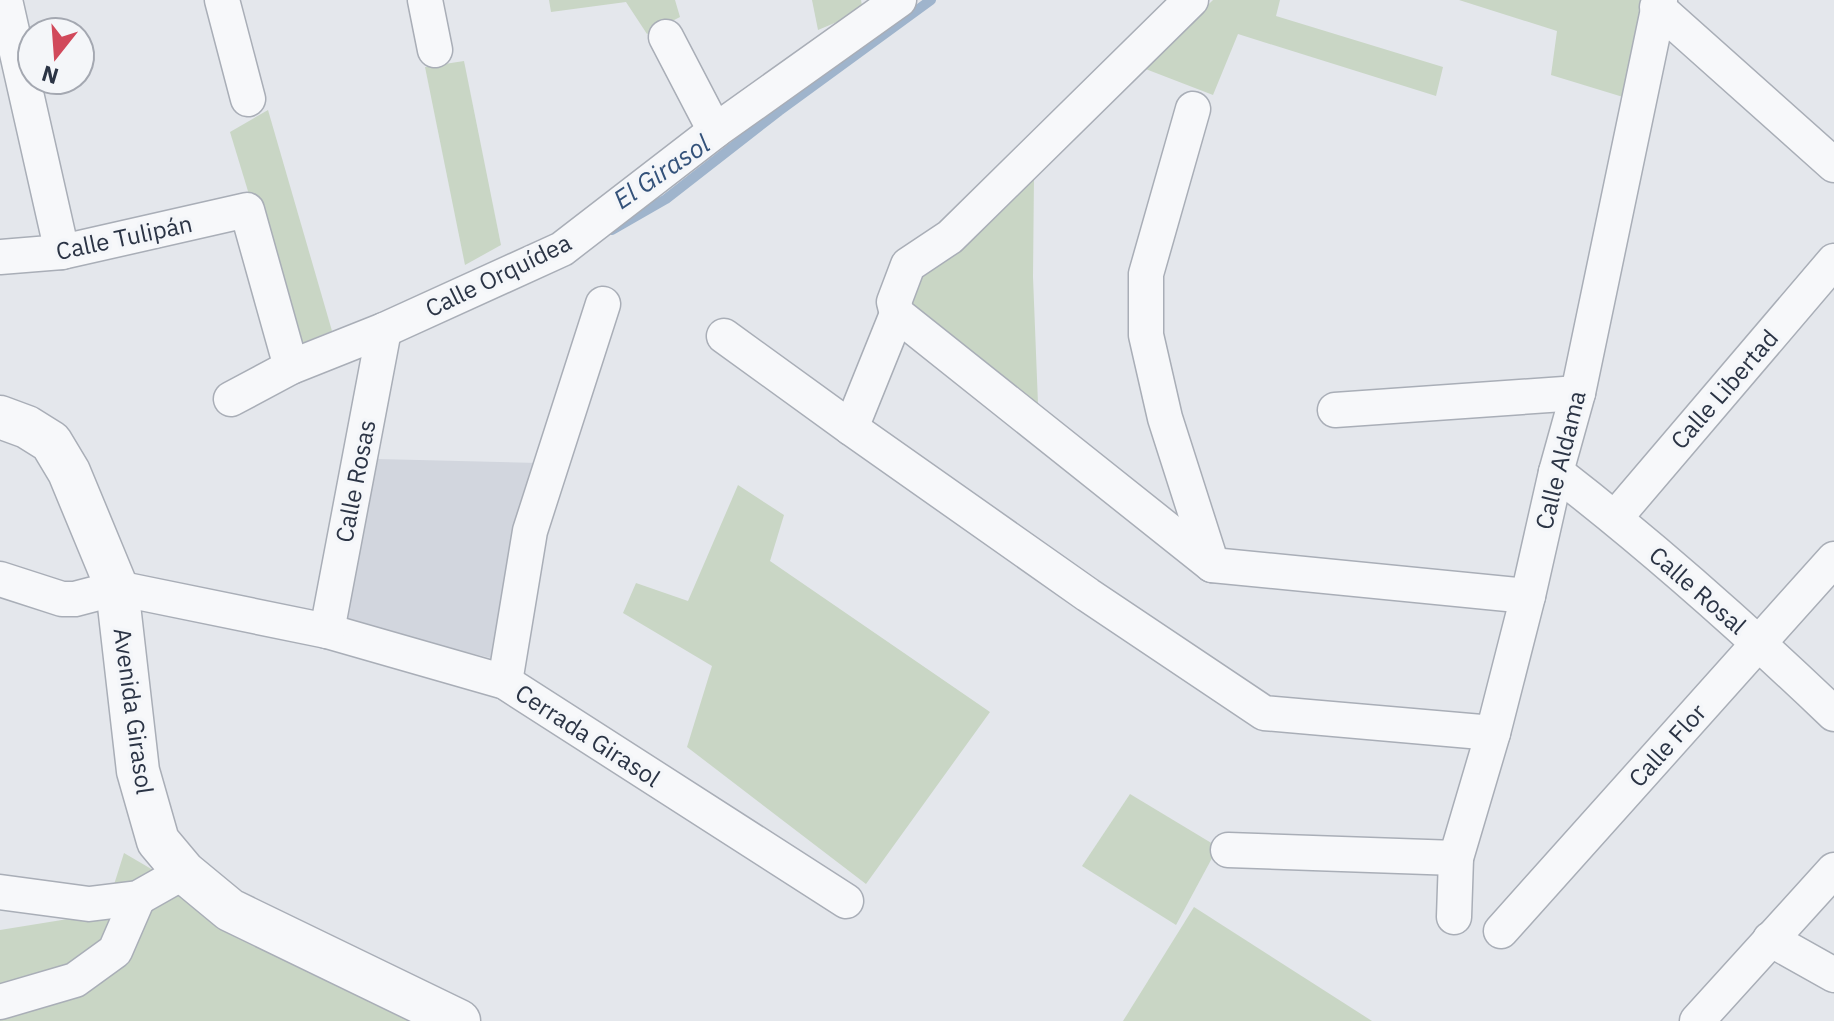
<svg xmlns="http://www.w3.org/2000/svg" width="1834" height="1021" viewBox="0 0 1834 1021" font-family="'IBM Plex Sans',sans-serif">
<style>
.built{fill:#d2d6de}
.green{fill:#c9d6c5}
.lines{fill:none;stroke-linecap:round;stroke-linejoin:round}
.stream{stroke:#9fb4cc;stroke-width:10}
.minor-casing{stroke:#a9aeb7;stroke-width:37}
.tertiary-casing{stroke:#a9aeb7;stroke-width:45}
.minor{stroke:#f7f8fa;stroke-width:34}
.tertiary{stroke:#f7f8fa;stroke-width:42}
.labels{text-anchor:middle;dominant-baseline:central;stroke-width:7;stroke-linejoin:round;paint-order:stroke}
.street-label{font-size:24px;fill:#2b3445;stroke:#f4f6f9}
.water-label{font-size:26px;font-style:italic;fill:#34527a;stroke:#f4f6f9}
</style>
<rect width="100%" height="100%" fill="#e4e7ec"/>
<!-- built -->
<path class="built" d="M378,459L539,463L495,659L345,623Z"/>
<!-- green -->
<g class="green">
<path d="M549,0H675L680,17L647,34L626,2L551,12Z"/>
<path d="M812,0H861L863,11L818,30Z"/>
<path d="M1213,0H1280L1276,16L1443,67L1436,96L1238,34L1213,95L1143,68Z"/>
<path d="M1459,0H1652L1623,97L1551,75L1557,31Z"/>
<path d="M464,61L501,245L465,265L425,67Z"/>
<path d="M268,110L332,331L295,346L230,132Z"/>
<path d="M1034,174L1033,277L1038,404L904,306L912,270Z"/>
<path d="M738,485L784,515L770,561L990,712L866,884L687,747L712,666L623,613L636,583L688,601Z"/>
<path d="M1130,794L1218,847L1176,925L1082,866Z"/>
<path d="M124,853L276,942L435,1021H0V930L105,913Z"/>
<path d="M1194,907L1372,1021H1123Z"/>
</g>
<g class="lines">
<!-- stream -->
<path class="stream" d="M612,230L666,199L779,111L931,0"/>
<!-- minor casing -->
<g class="minor-casing">
<g id="minor">
<path d="M5,0L62,252"/>
<path d="M222,0L248,99"/>
<path d="M425,0L435,50"/>
<path d="M1191,0L950,237L908,265L894,302L897,314L1212,565L1528,596"/>
<path d="M1657,7L1834,165"/>
<path d="M666,37L715,131"/>
<path d="M1193,109L1146,274V335L1165,418L1212,565"/>
<path d="M0,257L62,252L247,210L291,367"/>
<path d="M724,336L851,428L1088,595L1264,713L1493,733"/>
<path d="M231,399L291,367L384,330L562,249L715,131L899,0"/>
<path d="M1335,410L1578,393"/>
<path d="M851,428L897,314"/>
<path d="M1556,472C1653,547 1745,629 1834,714"/>
<path d="M1615,518L1834,261"/>
<path d="M0,579L62,599H75L117,588L327,631L505,682L846,901"/>
<path d="M327,631L384,330"/>
<path d="M505,682L530,531L603,304"/>
<path d="M1228,850L1456,858"/>
<path d="M0,892L89,904L138,898L184,872"/>
<path d="M1454,917L1456,858L1493,733L1528,596L1556,472L1578,393L1660,0"/>
<path d="M1501,931L1834,559"/>
<path d="M1770,939L1834,975"/>
<path d="M0,1002L75,980L115,951L138,898"/>
<path d="M1697,1021L1834,870"/>
</g>
</g>
<!-- tertiary casing -->
<g class="tertiary-casing">
<path id="tertiary" d="M0,417L27,427L51,442L69,472L117,588L138,771L158,841L184,872L230,910L459,1021"/>
</g>
<!-- minor -->
<use href="#minor" class="minor"/>
<!-- tertiary -->
<use href="#tertiary" class="tertiary"/>
</g>
<g class="labels">
<!-- street labels -->
<g class="street-label">
<text transform="translate(124 237) rotate(-12)">Calle Tulipán</text>
<text transform="translate(498 275) rotate(-26)">Calle Orquídea</text>
<text transform="translate(1724 389) rotate(-49)">Calle Libertad</text>
<text transform="translate(1560 460) rotate(-76)">Calle Aldama</text>
<text transform="translate(355 481) rotate(-79)">Calle Rosas</text>
<text transform="translate(1698 590) rotate(41)">Calle Rosal</text>
<text transform="translate(134 711) rotate(82)">Avenida Girasol</text>
<text transform="translate(588 735) rotate(33)">Cerrada Girasol</text>
<text transform="translate(1667 745) rotate(-48)">Calle Flor</text>
</g>
<!-- water labels -->
<g class="water-label">
<text transform="translate(661 171) rotate(-34)">El Girasol</text>
</g>
</g>
<!-- north arrow -->
<g transform="translate(56 56) rotate(197)"><circle r="38" fill="#f4f6f9" stroke="#a4a8b1" stroke-width="2"/>
<path d="M0-6L14 30L0 20L-14 30Z" fill="#d1495b"/>
<text y="-12" font-size="22" font-weight="bold" text-anchor="middle" fill="#2b3445">N</text>
</g>
</svg>
